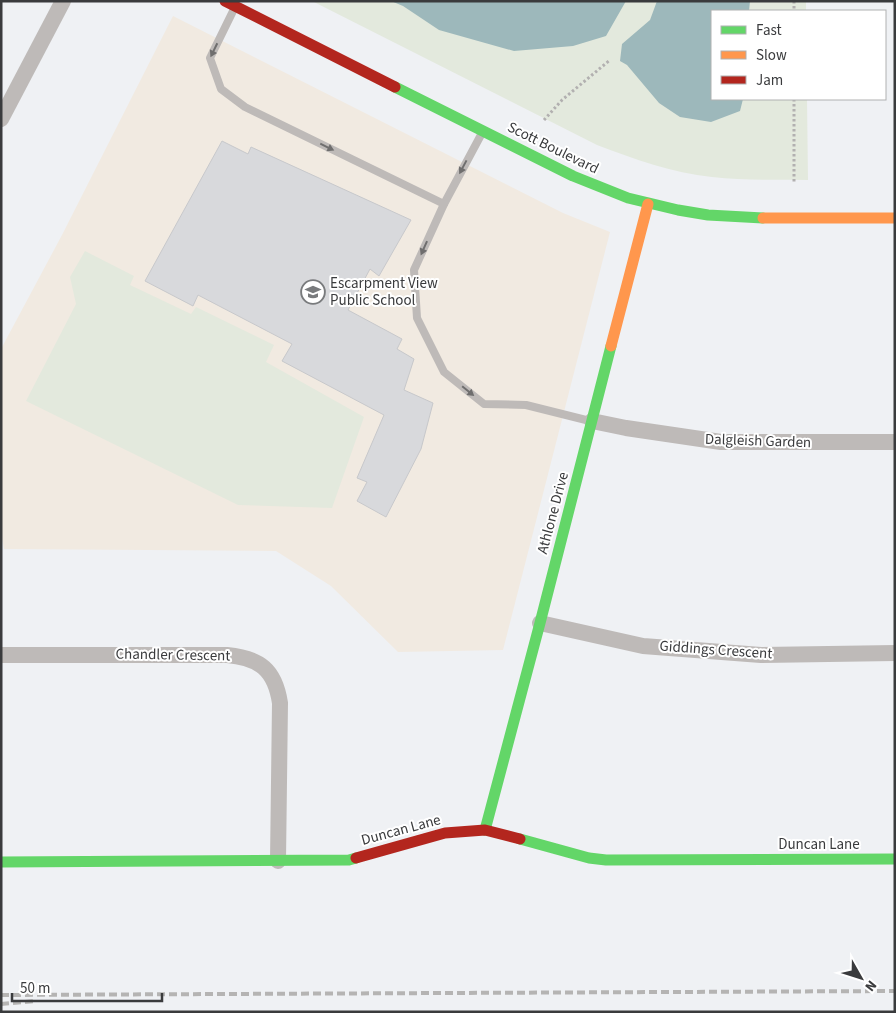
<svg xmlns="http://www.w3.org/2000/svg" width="896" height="1013" viewBox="0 0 896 1013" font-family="'Source Sans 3',sans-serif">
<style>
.education{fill:#f1eae1}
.green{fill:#e3e9dd}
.water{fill:#9db8bb}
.building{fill:#d8d9dc;stroke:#c7c8cb}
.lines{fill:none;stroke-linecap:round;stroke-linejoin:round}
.path{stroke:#b2b0b0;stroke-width:3;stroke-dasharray:2.5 2.5;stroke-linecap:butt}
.lane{stroke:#bebab8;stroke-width:8}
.street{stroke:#bebab8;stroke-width:16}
.fast{stroke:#63d668;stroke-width:11}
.slow{stroke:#ff974d;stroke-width:11}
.jam{stroke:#b3261e;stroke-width:11}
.rail{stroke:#b5b4b3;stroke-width:4;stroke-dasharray:8 4;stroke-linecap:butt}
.oneway{fill:#6f6e6e}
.labels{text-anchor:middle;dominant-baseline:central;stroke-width:4;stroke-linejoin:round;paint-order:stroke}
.street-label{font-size:15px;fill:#3a3b3d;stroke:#fff}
.poi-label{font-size:15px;fill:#3a3b3d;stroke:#fff;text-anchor:start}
</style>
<rect width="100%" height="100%" fill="#eff1f4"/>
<!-- education -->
<path class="education" d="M173,16L563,213L610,232L503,650L398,652L331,586L276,551L4,549L1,533V349L62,235Z"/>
<!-- green -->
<g class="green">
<path d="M312,1H806V11H712V99H807L808,180C776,179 743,181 712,177C672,173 634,159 597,145Z"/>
<path d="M85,251L134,276L130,285L191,314L196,307L274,345L266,362L364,417L332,508L238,505L26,401L76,304L70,277Z"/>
</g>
<!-- water -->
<g class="water">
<path d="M391,1H626L606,36L573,46L514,51L439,30L403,6Z"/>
<path d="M657,1H750L749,11H712V99H743L740,111L711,122L680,117L659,103L627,65L620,61L622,44L650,20Z"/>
</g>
<!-- building -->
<path class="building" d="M222,141L248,154L251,147L411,220L379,276L370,269L348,310L402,339L397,349L414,359L404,390L433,403L421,449L386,517L357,501L367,482L357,478L384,415L282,361L292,344L198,295L193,306L145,281Z"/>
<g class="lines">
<!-- path -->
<g class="path">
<path d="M794,1V11"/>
<path d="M794,99V183"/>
<path d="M544,120L562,100L610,60"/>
</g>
<!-- lane -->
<g class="lane">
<path d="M235,7L210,58L221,89L245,107L444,204"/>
<path d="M482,133L444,204L414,270L417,318L444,372L484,404L526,405L590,421"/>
</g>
<!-- street -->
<g class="street">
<path d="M1,119L63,1"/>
<path d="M592,421L626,428L721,442H895"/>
<path d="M540,623L643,646L761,655L895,653"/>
<path d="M1,655H227C260,658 275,670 280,703L278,861"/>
</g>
<!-- fast -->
<g class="fast">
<path d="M395,87L573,176L628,198L678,210L708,215L763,218"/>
<path d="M485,830L540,623L611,346"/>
<path d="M520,839L589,858L606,860L895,859"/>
<path d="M1,862L349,860L356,858"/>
</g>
<!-- slow -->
<g class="slow">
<path d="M763,218H895"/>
<path d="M611,346L648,204"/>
</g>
<!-- jam -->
<g class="jam">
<path d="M225,1L395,87"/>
<path d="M356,858L445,833L485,830L520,839"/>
</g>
<!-- rail -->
<g class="rail">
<path d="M1,995L895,991"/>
<path d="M1,1004L36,1001"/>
</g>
</g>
<!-- one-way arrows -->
<defs><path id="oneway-solid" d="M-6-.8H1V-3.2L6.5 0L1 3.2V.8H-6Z" transform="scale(1.25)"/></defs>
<g class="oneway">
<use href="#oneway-solid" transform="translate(214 50) rotate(116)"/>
<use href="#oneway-solid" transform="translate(327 147) rotate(26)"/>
<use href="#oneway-solid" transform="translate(463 167) rotate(118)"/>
<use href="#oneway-solid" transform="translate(424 248) rotate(114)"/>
<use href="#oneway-solid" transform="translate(468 391) rotate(39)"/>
</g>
<!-- icons -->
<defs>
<g id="school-ring" transform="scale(1.25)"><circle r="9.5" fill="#fff" stroke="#797b7d" stroke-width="1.5"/><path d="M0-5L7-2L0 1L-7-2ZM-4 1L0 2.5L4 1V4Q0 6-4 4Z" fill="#797b7d"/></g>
</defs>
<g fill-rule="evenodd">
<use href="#school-ring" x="313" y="292"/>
</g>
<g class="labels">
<!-- street labels -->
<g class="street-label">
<text transform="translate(553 148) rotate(26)">Scott Boulevard</text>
<text transform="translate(758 441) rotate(2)">Dalgleish Garden</text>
<text transform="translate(553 513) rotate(-75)">Athlone Drive</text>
<text transform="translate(716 650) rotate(4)">Giddings Crescent</text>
<text transform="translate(173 655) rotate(1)">Chandler Crescent</text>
<text transform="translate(401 830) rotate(-15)">Duncan Lane</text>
<text x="819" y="844">Duncan Lane</text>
</g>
<!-- poi labels -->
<g class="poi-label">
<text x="330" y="283">Escarpment View<tspan x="330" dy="17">Public School</tspan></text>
</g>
</g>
<!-- border -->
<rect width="896" height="1013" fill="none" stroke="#3a3b3d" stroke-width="5"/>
<!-- legend -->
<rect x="711" y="10" width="175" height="90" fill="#ffffff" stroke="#b0b1b1"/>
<rect x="721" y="26" width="25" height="8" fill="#63d668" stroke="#b0b1b1"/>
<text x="756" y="35" font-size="15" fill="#3a3b3d">Fast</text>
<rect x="721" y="51" width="25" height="8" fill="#ff974d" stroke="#b0b1b1"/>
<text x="756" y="60" font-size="15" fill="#3a3b3d">Slow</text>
<rect x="721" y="76" width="25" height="8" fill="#b3261e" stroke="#b0b1b1"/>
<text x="756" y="85" font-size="15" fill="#3a3b3d">Jam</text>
<!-- north arrow -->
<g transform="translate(861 978) rotate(129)" stroke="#ffffff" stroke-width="4" paint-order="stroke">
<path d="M0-4L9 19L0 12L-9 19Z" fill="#3a3b3d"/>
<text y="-8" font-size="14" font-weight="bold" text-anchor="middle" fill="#3a3b3d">N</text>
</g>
<!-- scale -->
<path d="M12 993v8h150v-8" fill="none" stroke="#3a3b3d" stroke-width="2.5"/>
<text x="20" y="993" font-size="15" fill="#3a3b3d" stroke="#ffffff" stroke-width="4" paint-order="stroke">50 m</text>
</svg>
